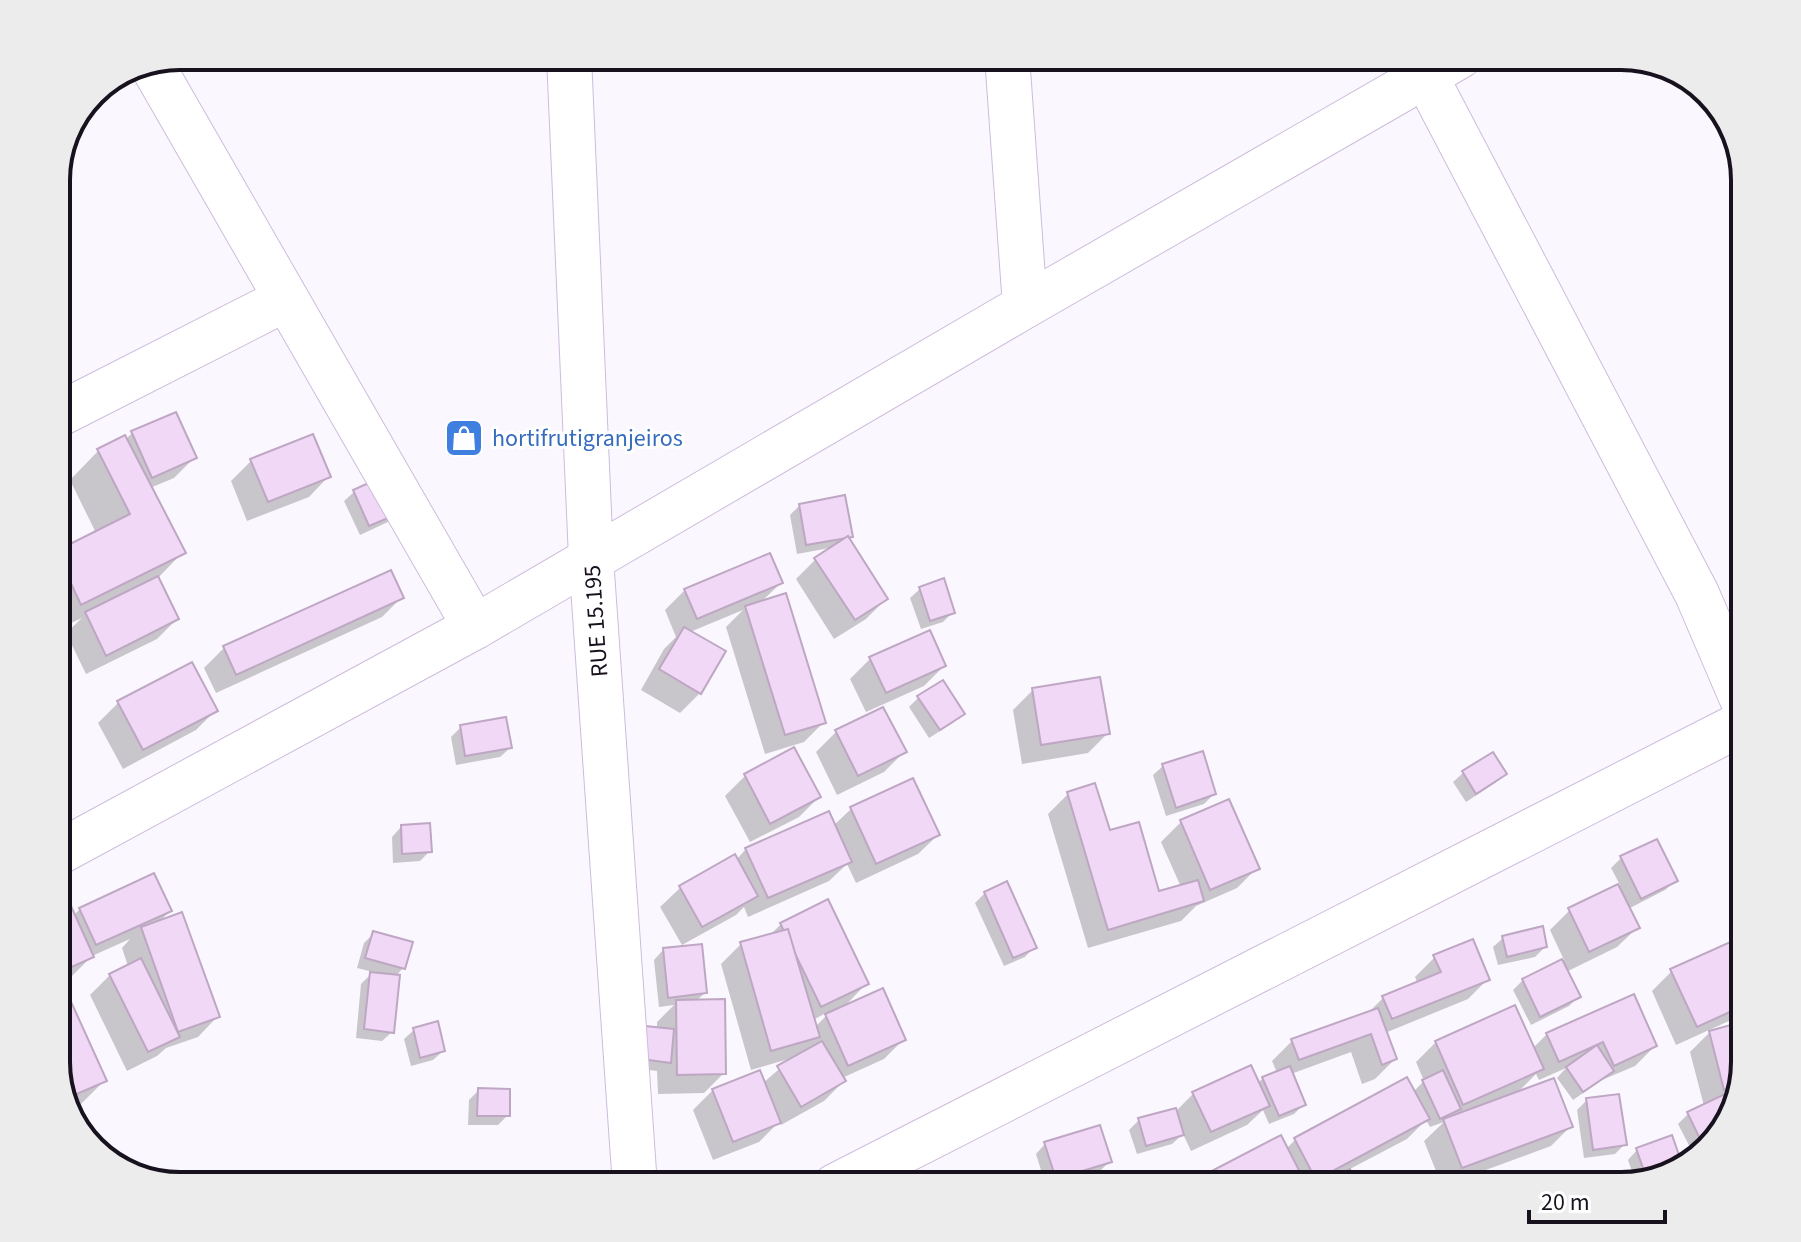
<svg xmlns="http://www.w3.org/2000/svg" width="1801" height="1242" viewBox="0 0 1801 1242" font-family="'Source Sans 3',sans-serif">
<style>
.shadow{fill:#0003;fill-rule:evenodd}
.building{fill:#f0d8f6;stroke:#bea7c3;stroke-width:2}
.lines{fill:none;stroke-linecap:round;stroke-linejoin:round}
.minor-casing{stroke:#cdbcdc;stroke-width:46}
.minor{stroke:#fff;stroke-width:44}
.labels{text-anchor:middle;dominant-baseline:central;stroke-width:6;stroke-linejoin:round;paint-order:stroke}
.shop-label{font-size:24px;fill:#366cbe;stroke:#fff;text-anchor:start}
.street-label{font-size:24px;fill:#18121e;stroke:#fff}
.rim{fill:none;stroke:#18121e;stroke-width:4}
</style>
<rect width="100%" height="100%" fill="#fbf7fe"/>
<!-- shadow -->
<g class="shadow">
<path d="M132,433L194,458L174,478L150,488L183,552L157,579L177,619L157,639L86,674L66,633L82,618L56,630V553L96,533L70,480L99,450L126,439Z"/>
<path d="M251,461L328,477L309,497L247,521L231,481Z"/>
<path d="M354,492L398,512L388,522L360,535L344,501Z"/>
<path d="M800,505L851,536L848,539L886,599L866,619L834,639L796,579L816,559L835,547L797,554L790,515Z"/>
<path d="M390,573L402,597L382,617L216,693L204,668L224,648Z"/>
<path d="M781,583L760,603L824,722L804,742L765,754L726,627L743,610L690,632L700,693L680,713L641,690L664,649L676,637L665,610L685,590Z"/>
<path d="M920,589L953,612L943,622L921,629L910,598Z"/>
<path d="M870,659L944,666L924,686L866,712L850,679Z"/>
<path d="M1033,690L1108,733L1088,753L1022,764L1013,710Z"/>
<path d="M919,697L962,713L953,723L929,738L909,707Z"/>
<path d="M118,703L216,710L196,730L123,769L98,723Z"/>
<path d="M461,727L510,748L500,757L456,765L451,737Z"/>
<path d="M836,732L904,752L884,772L837,795L816,752Z"/>
<path d="M794,750L819,797L799,817L750,842L725,796L745,776Z"/>
<path d="M1493,754L1505,774L1495,783L1466,802L1453,782L1463,773Z"/>
<path d="M1163,766L1214,794L1204,804L1166,816L1153,775Z"/>
<path d="M912,780L938,835L918,854L856,883L847,864L829,881L748,917L744,907L736,915L682,945L660,907L680,888L736,860L746,849L833,826L851,809Z"/>
<path d="M1068,794L1108,833L1158,894L1181,887L1161,842L1181,822L1257,868L1237,888L1196,906L1181,921L1088,948L1048,814Z"/>
<path d="M401,827L430,851L420,861L393,863L392,837Z"/>
<path d="M1656,842L1675,881L1665,890L1628,909L1637,928L1617,947L1566,972L1579,996L1569,1006L1531,1025L1513,990L1523,980L1564,960L1550,930L1570,910L1620,885L1611,868L1621,858Z"/>
<path d="M985,893L1034,947L1025,957L1004,966L975,903Z"/>
<path d="M80,909L170,911L158,923L217,1017L198,1037L166,1048L157,1056L127,1071L90,995L110,975L128,966L122,948L130,939L92,956L62,986L105,1080L76,1109L69,1112L56,1069V915L73,916Z"/>
<path d="M781,924L867,983L843,1008L904,1039L884,1059L842,1078L844,1081L824,1101L781,1125L779,1122L759,1142L713,1160L693,1110L713,1090L763,1083L792,1058L751,1070L721,964L741,944L769,936ZM828,1012L829,1013L815,1027L813,1020Z"/>
<path d="M374,933L403,968L395,977L392,1032L382,1041L356,1038L361,984L373,972L357,968L364,943Z"/>
<path d="M1503,938L1545,947L1535,957L1498,965L1493,947Z"/>
<path d="M663,950L705,993L696,1001L724,1073L704,1093L658,1094L657,1071L632,1068L657,1029V1022L674,1005L659,1007L654,960Z"/>
<path d="M1435,957L1488,979L1468,999L1385,1033L1395,1059L1375,1079L1362,1084L1351,1052L1291,1074L1304,1104L1294,1114L1269,1124L1263,1110L1247,1125L1191,1151L1183,1134L1172,1144L1137,1154L1129,1130L1139,1120L1177,1110L1193,1094L1257,1084L1263,1078L1277,1073L1272,1061L1292,1041L1368,1013L1383,998L1418,984L1415,977Z"/>
<path d="M1745,963V1012L1740,1016L1676,1045L1652,991L1672,971Z"/>
<path d="M1745,1023V1062L1733,1102L1727,1103L1730,1110L1724,1131L1694,1155L1678,1124L1688,1114L1704,1106L1690,1052L1710,1032Z"/>
<path d="M414,1030L443,1051L433,1060L411,1066L404,1039Z"/>
<path d="M1547,1034L1655,1046L1635,1066L1602,1080L1573,1100L1557,1078L1566,1068L1539,1080L1536,1074L1516,1094L1571,1126L1551,1146L1442,1186L1424,1141L1444,1122L1430,1127L1426,1120L1407,1139L1348,1170L1356,1186H1187L1286,1149L1295,1140L1406,1080L1413,1092L1424,1081L1416,1062L1436,1042L1532,1049Z"/>
<path d="M479,1090L508,1115L498,1125H468L469,1100Z"/>
<path d="M1587,1100L1625,1144L1615,1154L1584,1158L1577,1110Z"/>
<path d="M1045,1144L1109,1162L1100,1171L1046,1186L1036,1154Z"/>
<path d="M1637,1150L1678,1158L1668,1167L1635,1180L1628,1160Z"/>
</g>
<!-- building -->
<g class="building">
<path d="M176,412L197,458L152,478L131,431Z"/>
<path d="M313,434L331,477L268,502L250,459Z"/>
<path d="M125,435L186,553L81,605L56,551L130,514L97,449Z"/>
<path d="M384,476L400,513L369,526L353,490Z"/>
<path d="M845,495L853,537L806,545L799,504Z"/>
<path d="M848,536L888,599L855,620L814,558Z"/>
<path d="M770,553L783,583L697,619L684,589Z"/>
<path d="M391,570L404,598L236,675L223,646Z"/>
<path d="M158,576L179,619L106,656L85,612Z"/>
<path d="M944,578L955,613L930,621L919,587Z"/>
<path d="M786,593L826,723L785,735L745,606Z"/>
<path d="M684,627L726,651L701,694L659,669Z"/>
<path d="M930,630L946,666L886,693L869,657Z"/>
<path d="M192,662L218,711L143,750L117,701Z"/>
<path d="M1100,677L1110,734L1041,745L1032,688Z"/>
<path d="M943,680L965,714L940,730L917,696Z"/>
<path d="M883,707L907,752L858,776L835,730Z"/>
<path d="M506,717L512,748L465,756L460,725Z"/>
<path d="M794,747L821,797L770,824L744,774Z"/>
<path d="M1203,751L1216,794L1176,808L1162,764Z"/>
<path d="M1493,752L1507,774L1476,794L1462,771Z"/>
<path d="M913,778L940,835L876,864L850,807Z"/>
<path d="M1095,783L1110,830L1139,822L1159,891L1198,880L1204,901L1108,930L1067,792Z"/>
<path d="M1229,799L1260,869L1210,890L1180,820Z"/>
<path d="M829,811L852,862L768,898L745,848Z"/>
<path d="M430,823L432,852L402,854L401,825Z"/>
<path d="M1657,839L1678,881L1641,899L1620,856Z"/>
<path d="M735,854L758,896L702,927L679,886Z"/>
<path d="M154,873L172,911L96,945L79,908Z"/>
<path d="M1007,881L1037,948L1013,958L984,892Z"/>
<path d="M1618,884L1640,928L1589,952L1568,908Z"/>
<path d="M828,899L869,984L821,1007L780,923Z"/>
<path d="M71,906L94,957L58,973L107,1081L65,1099L56,1069V913Z"/>
<path d="M182,912L220,1017L178,1032L141,927Z"/>
<path d="M1543,926L1547,947L1507,957L1502,936Z"/>
<path d="M788,929L820,1037L771,1051L740,942Z"/>
<path d="M373,931L413,942L405,969L365,958Z"/>
<path d="M1473,939L1490,980L1392,1019L1382,996L1441,972L1433,955Z"/>
<path d="M1737,939L1745,958V1005L1697,1027L1670,969Z"/>
<path d="M702,944L707,993L668,998L663,948Z"/>
<path d="M141,958L180,1037L148,1052L109,974Z"/>
<path d="M1562,959L1581,997L1540,1017L1522,979Z"/>
<path d="M370,972L400,975L394,1033L364,1029Z"/>
<path d="M883,988L906,1040L848,1066L825,1014Z"/>
<path d="M1634,994L1657,1046L1614,1066L1603,1042L1559,1062L1546,1033Z"/>
<path d="M725,999L726,1074L677,1075L676,1000Z"/>
<path d="M1515,1005L1544,1069L1463,1105L1435,1041Z"/>
<path d="M1378,1008L1397,1059L1382,1065L1371,1034L1299,1060L1291,1039Z"/>
<path d="M438,1021L445,1051L420,1058L413,1028Z"/>
<path d="M1745,1021V1062L1737,1087L1724,1090L1709,1031Z"/>
<path d="M645,1026L674,1029L671,1063L641,1059Z"/>
<path d="M822,1041L846,1081L801,1107L777,1066Z"/>
<path d="M1597,1045L1614,1071L1583,1092L1566,1067Z"/>
<path d="M1251,1065L1270,1106L1211,1132L1192,1092Z"/>
<path d="M1290,1066L1306,1105L1279,1116L1262,1077Z"/>
<path d="M760,1070L781,1123L733,1142L712,1089Z"/>
<path d="M1443,1070L1461,1109L1440,1119L1422,1080Z"/>
<path d="M1407,1077L1430,1119L1316,1180L1294,1138Z"/>
<path d="M1554,1078L1573,1127L1462,1168L1443,1119Z"/>
<path d="M478,1088L510,1089V1116H477Z"/>
<path d="M1619,1094L1627,1145L1593,1150L1586,1098Z"/>
<path d="M1725,1094L1731,1107L1724,1131L1704,1147L1687,1112Z"/>
<path d="M1176,1108L1184,1135L1146,1146L1138,1118Z"/>
<path d="M1100,1125L1112,1162L1056,1179L1044,1142Z"/>
<path d="M1281,1135L1304,1180L1293,1186H1183Z"/>
<path d="M1672,1135L1680,1158L1644,1171L1636,1148Z"/>
<path d="M1350,1169L1358,1186H1315Z"/>
<path d="M1145,1173L1153,1186H1124Z"/>
<path d="M949,1175L954,1186H925Z"/>
<path d="M1593,1177L1596,1186H1567Z"/>
<path d="M1471,1180L1472,1186H1446Z"/>
</g>
<g class="lines">
<!-- minor casing -->
<g class="minor-casing">
<g id="minor">
<path d="M569,56L591,558L635,1186"/>
<path d="M1007,56L1025,306"/>
<path d="M153,67L475,627"/>
<path d="M1426,77L1697,594L1745,706"/>
<path d="M56,416L286,299"/>
<path d="M56,854L475,627L1025,306L1460,56"/>
<path d="M835,1186L1745,722"/>
</g>
</g>
<!-- minor -->
<use href="#minor" class="minor"/>
</g>
<!-- icons -->
<defs>
<g id="shop-square" transform="scale(2)"><rect x="-9" y="-9" width="18" height="18" rx="4" fill="#3f7fe0" stroke="#fff"/><path d="M-5-2.5h2.3a2.7 3.5 0 0 1 5.4 0H5L5.5 6h-11ZM-1.5-2.5h3a1.5 2.3 0 0 0-3 0Z" fill="#fff"/></g>
</defs>
<g fill-rule="evenodd">
<use href="#shop-square" x="464" y="438"/>
</g>
<g class="labels">
<!-- shop labels -->
<g class="shop-label">
<text x="492" y="438">hortifrutigranjeiros</text>
</g>
<!-- street labels -->
<g class="street-label">
<text transform="translate(596 621) rotate(-94)">RUE 15.195</text>
</g>
</g>
<!-- crop -->
<path d="M0 0H1801V1242H0ZM180 70H1621A110 110 0 0 1 1731 180V1062A110 110 0 0 1 1621 1172H180A110 110 0 0 1 70 1062V180A110 110 0 0 1 180 70Z" fill="#edeced" fill-rule="evenodd"/>
<path class="rim" d="M180 70H1621A110 110 0 0 1 1731 180V1062A110 110 0 0 1 1621 1172H180A110 110 0 0 1 70 1062V180A110 110 0 0 1 180 70Z"/>
<!-- scale -->
<path d="M1529 1210v12h136v-12" fill="none" stroke="#18121e" stroke-width="4"/>
<text x="1541" y="1210" font-size="24" fill="#18121e" stroke="#ffffff" stroke-width="6" paint-order="stroke">20 m</text>
</svg>
